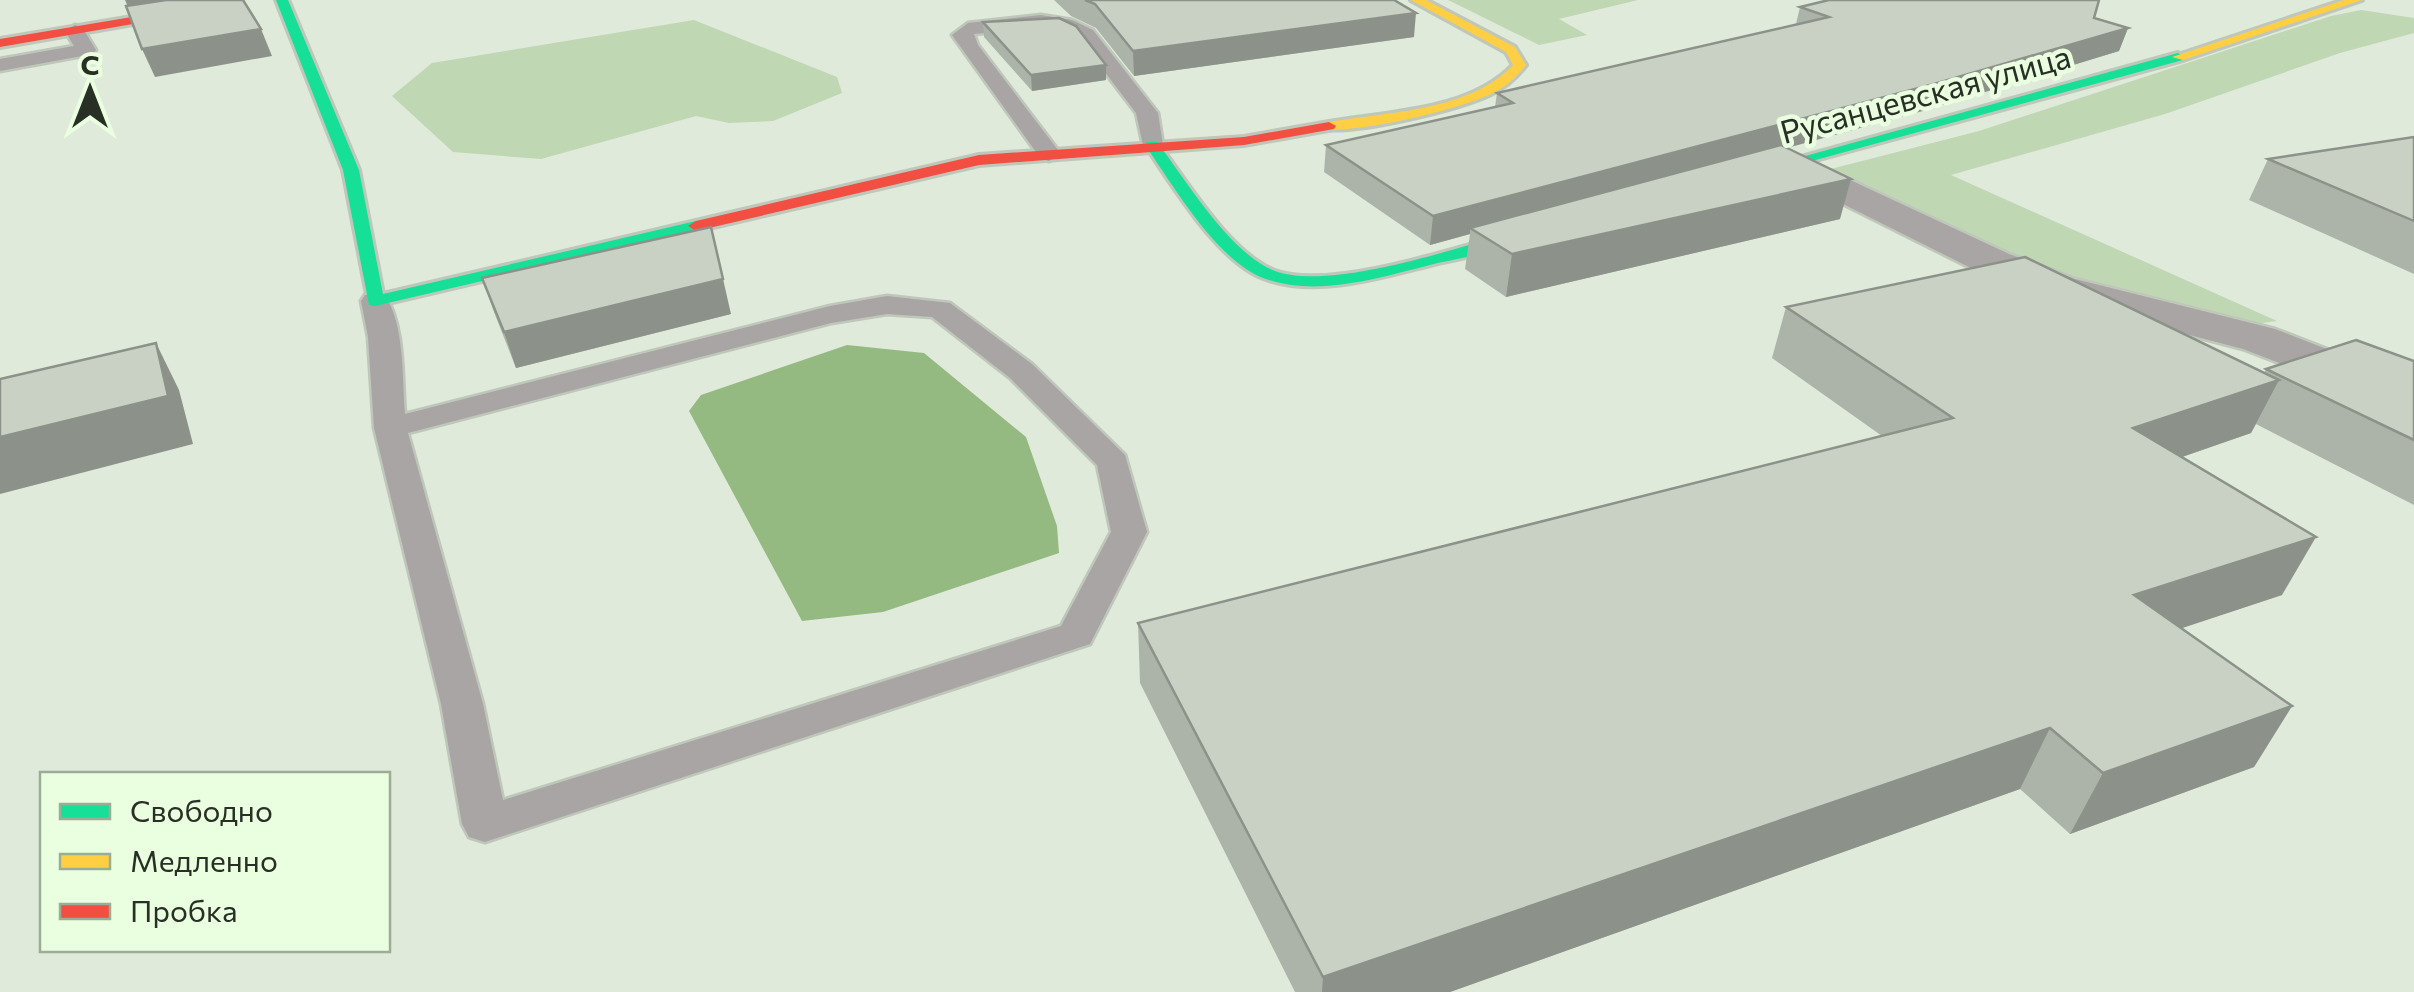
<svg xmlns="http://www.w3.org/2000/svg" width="2414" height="992" viewBox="0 0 2414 992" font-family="Commissioner,sans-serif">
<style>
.green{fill:#bfd7b3}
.water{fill:#95ba81}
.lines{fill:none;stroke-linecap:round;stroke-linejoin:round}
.lane-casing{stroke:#bfc7bb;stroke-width:5}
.street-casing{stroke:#bfc7bb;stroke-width:5}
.fast-casing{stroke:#bfc7bb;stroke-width:6}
.slow-casing{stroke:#bfc7bb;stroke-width:6}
.jam-casing{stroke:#bfc7bb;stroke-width:6}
.lane{fill:#a8a5a4;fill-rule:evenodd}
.street{fill:#a8a5a4;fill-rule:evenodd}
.fast{fill:#16e098;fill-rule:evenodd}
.slow{fill:#ffcf43;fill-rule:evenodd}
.jam{fill:#f24e42;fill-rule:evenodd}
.wall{fill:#acb4a9}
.shaded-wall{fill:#8c9289}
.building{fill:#c8d1c4;stroke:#8c9289;stroke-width:2.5}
.labels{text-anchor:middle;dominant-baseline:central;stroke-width:9;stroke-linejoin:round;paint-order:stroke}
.far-street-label{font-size:32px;fill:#283025;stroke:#eaffe0}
</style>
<rect width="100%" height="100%" fill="#dfeada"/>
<!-- green -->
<g class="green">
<path d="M1448,0H1638L1559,19L1587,35L1539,45Z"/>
<path d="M2361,10L2414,18V33L2340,53L2165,114L1951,175L2277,321L2233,327L2054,279L1823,171L1979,131L2331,16Z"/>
<path d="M694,20L837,77L842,93L773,121L729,123L696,116L541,159L453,152L392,96L432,63Z"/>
</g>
<!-- water -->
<path class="water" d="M847,345L924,353L1026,437L1057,526L1059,553L883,612L802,621L689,411L701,395Z"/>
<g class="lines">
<!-- lane casing -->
<g class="lane-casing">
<g id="lane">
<path d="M1041,15L1072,20L1093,30L1158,113L1163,145L1160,150H1144L1136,113L1079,38L1061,29L1041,27L974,34L978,45L1061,154L1049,161L1041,159L952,35L968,23Z"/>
<path d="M75,25L82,27L96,50L93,54L0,71V59L74,46L65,31Z"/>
<path d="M375,293L385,295C405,326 402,378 405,414L830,306L887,296L950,303L1032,364L1125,455L1147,532L1090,644L485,842L469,837L462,824L441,704L374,428L368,337L361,301L365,295ZM887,314L932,317L1010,378L1097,465L1111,532L1061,626L503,800L483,704L408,433L831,323Z"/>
</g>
</g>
<!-- street casing -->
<g class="street-casing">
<path id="street" d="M1790,152L2009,254L2075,279L2275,329L2414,383V415L2243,349L2045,297L1979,272L1777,171L1771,163L1777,155Z"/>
</g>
<!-- fast casing -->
<g class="fast-casing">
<g id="fast">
<path d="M276,0H288L359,170L383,294L696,221L704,226L696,231L375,306L369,305L343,170Z"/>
<path d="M2178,53L2184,57L2183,60L1742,180L1729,177Z"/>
<path d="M1147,142H1157C1187,181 1229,253 1275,271C1334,293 1477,241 1538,225L1546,230C1526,246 1466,257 1438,263C1385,276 1319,298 1266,279C1218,263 1173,185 1145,145Z"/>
</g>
</g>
<!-- slow casing -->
<g class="slow-casing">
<g id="slow">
<path d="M1411,0H1426L1515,47L1526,65C1516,78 1506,87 1491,94C1457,110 1360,133 1324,129L1322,126L1329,122C1388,112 1470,111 1513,65L1506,52Z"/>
<path d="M2344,0H2362L2183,60L2172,57Z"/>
</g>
</g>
<!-- jam casing -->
<g class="jam-casing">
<g id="jam">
<path d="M204,5L210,9L208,11L0,47V39Z"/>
<path d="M1329,122L1336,126L1334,129L1244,145L979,165L696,231L688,226L696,221L979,155L1244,137Z"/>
</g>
</g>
<!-- lane -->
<use href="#lane" class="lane"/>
<!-- street -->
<use href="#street" class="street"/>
<!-- fast -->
<use href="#fast" class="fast"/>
<!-- slow -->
<use href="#slow" class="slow"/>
<!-- jam -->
<use href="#jam" class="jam"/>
</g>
<!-- wall -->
<g class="wall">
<path d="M1054,0H1394L1414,37L1134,76L1096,28L1071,16Z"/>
<path d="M1800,7L2094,18L2128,28L2119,51L1926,110L1787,148L1840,219L1506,297L1465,269L1470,234L1430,245L1324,172L1326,145L1495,107L1497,93L1796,24Z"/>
<path d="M983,22L1106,80L1032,91L984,37Z"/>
<path d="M2414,137V274L2249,200L2268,159Z"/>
<path d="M482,278L731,314L516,368L494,312Z"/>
<path d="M1786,307L2264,373L2266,369L2414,361V505L2256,424L2251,433L2182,457L2282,595L2181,628L2292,706L2254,767L2070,834L2020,789L1450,992H1295L1140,683L1138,623L1882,436L1772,358Z"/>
</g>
<!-- shaded-wall -->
<g class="shaded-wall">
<path d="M125,0H185L129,9Z"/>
<path d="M1416,13L1414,37L1134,76L1133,51Z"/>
<path d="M2128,28L2119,51L1926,110L1477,232L1470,228V234L1430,245L1433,216Z"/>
<path d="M261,29L272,56L155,77L142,49Z"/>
<path d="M1106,65V80L1032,91L1031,75Z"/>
<path d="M1851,179L1840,219L1506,297L1512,254Z"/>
<path d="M723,279L731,314L516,368L504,332Z"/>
<path d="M156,343L179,390L193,444L0,494V437Z"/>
<path d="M2279,380L2251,433L2107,483L2133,428Z"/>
<path d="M2316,537L2282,595L2104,654L2134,595Z"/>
<path d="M2292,706L2254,767L2070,834L2103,773Z"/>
<path d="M2050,728L2020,789L1450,992H1322L1323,977Z"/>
</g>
<!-- building -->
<g class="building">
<path d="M166,0H243L261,29L142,49L126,6Z"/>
<path d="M1085,0H1394L1416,13L1133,51L1095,4Z"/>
<path d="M1829,0H2099L2094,18L2128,28L1934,84L1433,216L1326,145L1513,103L1497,93L1829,17L1800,7Z"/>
<path d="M1059,18L1076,26L1106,65L1031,75L983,22Z"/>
<path d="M2414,137V221L2268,159Z"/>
<path d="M1781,145L1851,179L1512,254L1470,228Z"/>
<path d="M711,227L723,279L504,332L482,278Z"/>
<path d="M2025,257L2279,380L2133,428L2316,537L2134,595L2292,706L2103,773L2050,728L1323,977L1138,623L1953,418L1786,307Z"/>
<path d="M2356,340L2414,361V440L2266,369Z"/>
<path d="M156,343L168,396L0,437V379Z"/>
</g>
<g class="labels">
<!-- far-street labels -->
<g class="far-street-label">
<text transform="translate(1925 93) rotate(-15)">Русанцевская улица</text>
</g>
</g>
<!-- legend -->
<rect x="40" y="772" width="350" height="180" fill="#eaffe0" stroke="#9cac95" stroke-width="2.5"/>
<rect x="60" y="804" width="50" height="15" fill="#16e098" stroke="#9cac95" stroke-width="2.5"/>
<text x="130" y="822" font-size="30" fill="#283025">Свободно</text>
<rect x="60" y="854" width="50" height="15" fill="#ffcf43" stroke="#9cac95" stroke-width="2.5"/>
<text x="130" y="872" font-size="30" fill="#283025">Медленно</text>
<rect x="60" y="904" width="50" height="15" fill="#f24e42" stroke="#9cac95" stroke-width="2.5"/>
<text x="130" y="922" font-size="30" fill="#283025">Пробка</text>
<!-- north arrow -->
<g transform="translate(90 90)" stroke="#eaffe0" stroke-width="8" paint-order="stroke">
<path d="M0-8L18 38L0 25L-18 38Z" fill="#283025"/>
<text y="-15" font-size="28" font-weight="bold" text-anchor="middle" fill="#283025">С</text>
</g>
</svg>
